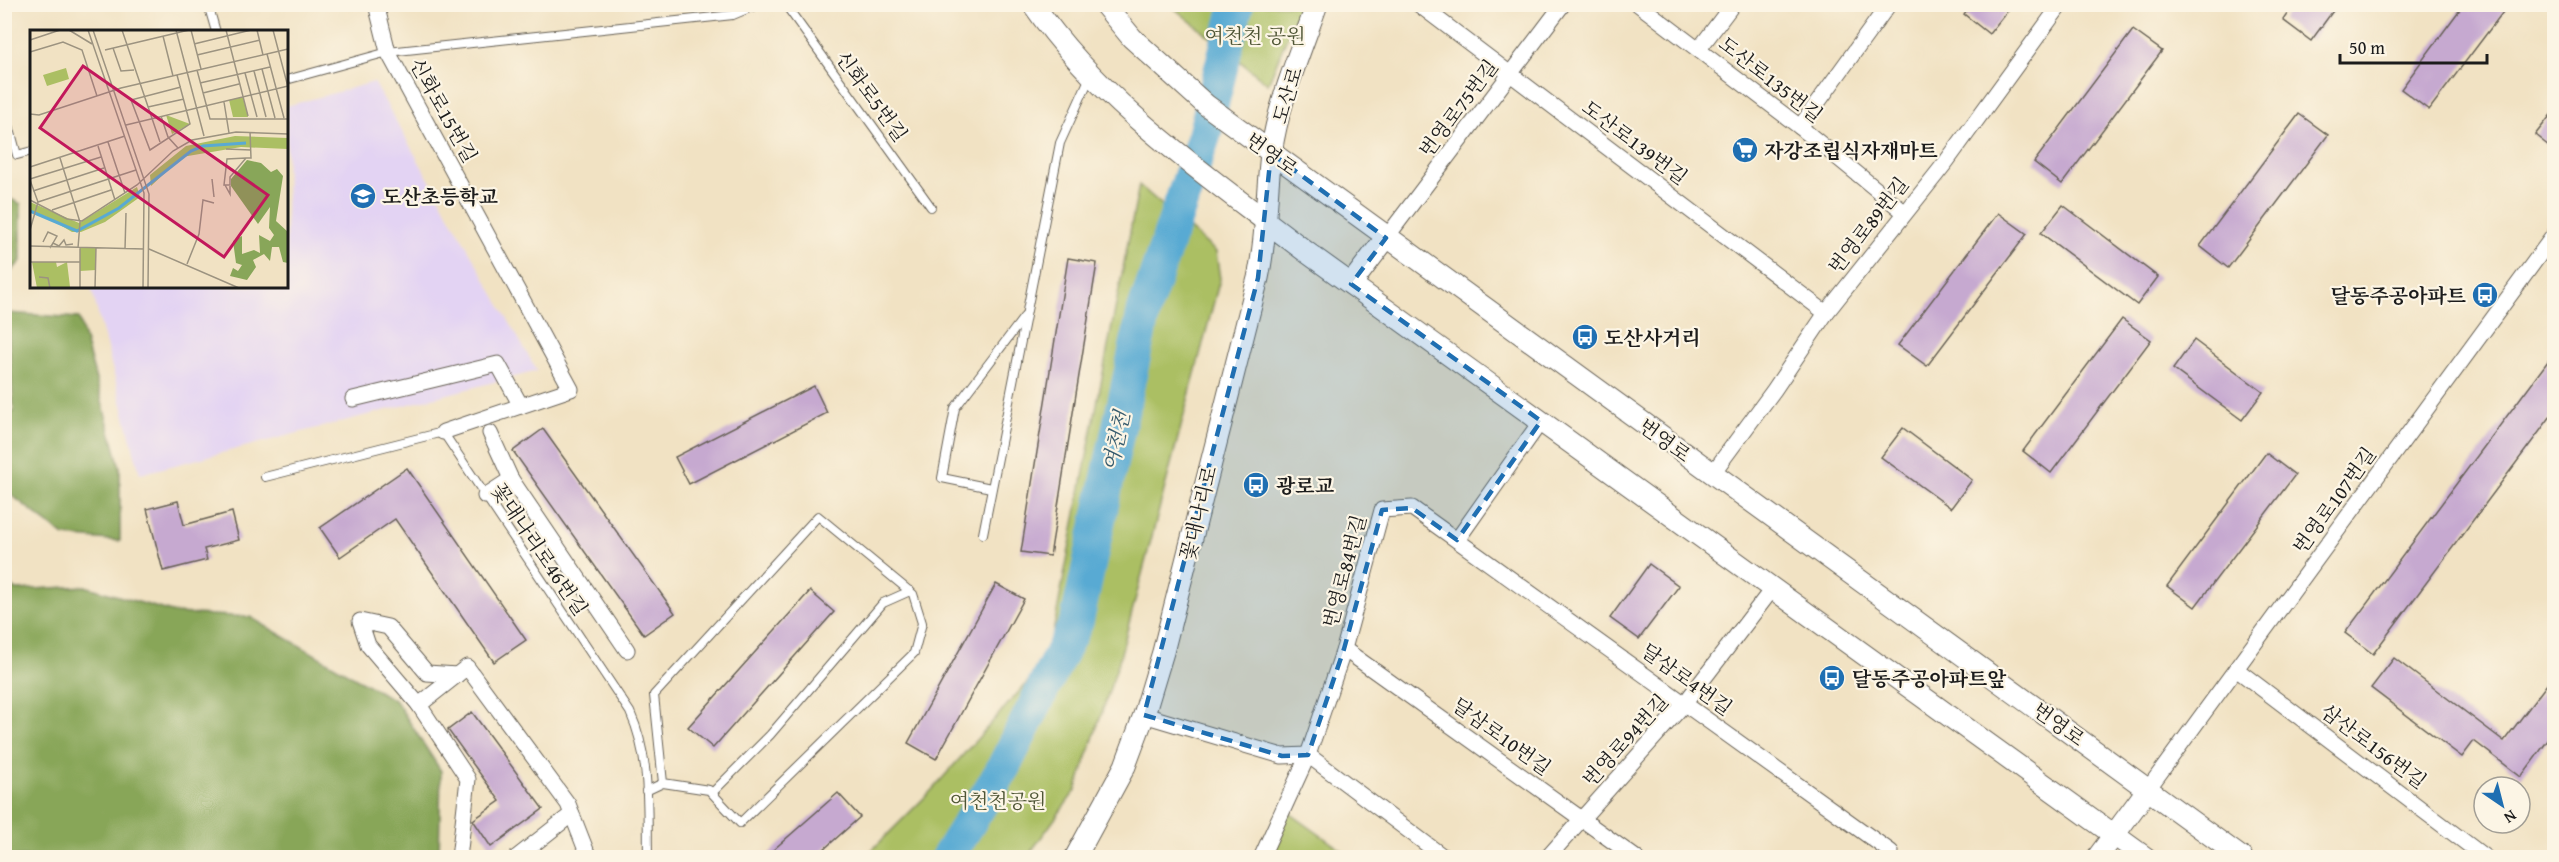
<svg xmlns="http://www.w3.org/2000/svg" width="2559" height="862" viewBox="0 0 2559 862" font-family="'Gentium Book Plus','Noto Serif KR',serif">
<style>
.built{fill:#e3d3f3}
.green{fill:#abbf63;stroke:#646e40;stroke-width:1.5}
.forest{fill:#88a659;stroke:#52613a;stroke-width:1.5}
.lines{fill:none;stroke-linecap:round;stroke-linejoin:round}
.river{stroke:#59aad3;stroke-width:34}
.building{fill:#c6a9d0}
.lane-casing{stroke:#676156;stroke-width:10}
.street-casing{stroke:#676156;stroke-width:17}
.secondary-casing{stroke:#676156;stroke-width:23}
.lane{stroke:#fff;stroke-width:8}
.street{stroke:#fff;stroke-width:15}
.secondary{stroke:#fff;stroke-width:21}
.marked{fill:#1f6fb2;fill-opacity:0.2;stroke:#1f6fb2;stroke-width:4.5;stroke-dasharray:12 8;stroke-linejoin:round}
.labels{text-anchor:middle;dominant-baseline:central;stroke-width:4.5;stroke-linejoin:round;paint-order:stroke}
.park-label{font-size:20px;fill:#4e5535;stroke:#fcf5e5}
.street-label{font-size:20px;fill:#1c1c1c;stroke:#fcf5e5}
.poi-label{font-size:20px;font-weight:bold;fill:#1c1c1c;stroke:#fcf5e5;text-anchor:start}
.water-label{font-size:21px;font-style:italic;fill:#375c6e;stroke:#fcf5e5}
.inset-river{fill:none;stroke:#59aad3;stroke-width:3}
.inset-road{fill:none;stroke:#9c9380;stroke-width:1.5}
.view{fill:#c2185b;fill-opacity:0.15;stroke:#c2185b;stroke-width:3}
.inset-edge{fill:none;stroke:#1c1c1c;stroke-width:3}
</style>
<rect width="100%" height="100%" fill="#fcf5e5"/>
<filter id="ink" filterUnits="userSpaceOnUse"><feTurbulence type="fractalNoise" baseFrequency=".0167" numOctaves="2"/><feDisplacementMap in="SourceGraphic" scale="12" xChannelSelector="R" yChannelSelector="G"/><feConvolveMatrix kernelMatrix="1 2 1 2 8 2 1 2 1" color-interpolation-filters="sRGB"/></filter>
<filter id="wash" filterUnits="userSpaceOnUse"><feTurbulence type="fractalNoise" baseFrequency=".008" numOctaves="4" result="noise"/><feDisplacementMap in="SourceGraphic" scale="24" xChannelSelector="R" yChannelSelector="G"/><feGaussianBlur stdDeviation="1.35" result="paint"/><feColorMatrix in="noise" values="0 0 0 0 0 0 0 0 0 0 0 0 0 0 0 0 0 1.4 0 .05"/><feComposite in="paint" operator="in"/></filter>
<g filter="url(#wash)">
<rect width="100%" height="100%" fill="#f1e2c3"/>
<!-- built -->
<path class="built" d="M374,82L537,371L140,474L91,287L286,286L287,106Z"/>
<!-- green -->
<g class="green">
<path d="M1175,5V4L1300,5L1268,84L1174,8Z"/>
<path d="M1139,185L1216,252L1220,279L1119,661L1076,790L1027,857H865L931,791L1048,659Z"/>
<path d="M1284,809L1351,857L1259,858Z"/>
</g>
<!-- forest -->
<g class="forest">
<path d="M4,196L21,204V261L5,278Z"/>
<path d="M7,313L79,318L120,467V541L64,536L5,490V412H14Z"/>
<path d="M5,584L17,590L85,586L175,613L250,617L396,701L441,771L439,857H5Z"/>
</g>
<g class="lines">
<!-- river -->
<path class="river" d="M947,858L1001,772L1077,621L1144,310L1204,136L1237,4"/>
</g>
<g id="blocks">
<!-- building -->
<g class="building">
<path d="M1971,4H2013L1989,34L1964,14Z"/>
<path d="M2294,4H2338L2311,41L2283,20Z"/>
<path d="M2464,4H2509L2429,110L2401,89Z"/>
<path d="M2133,30L2162,51L2062,184L2034,162Z"/>
<path d="M2554,111V150L2535,135Z"/>
<path d="M2299,114L2328,135L2228,268L2200,246Z"/>
<path d="M2063,205L2158,277L2137,305L2041,233Z"/>
<path d="M1998,213L2027,234L1927,366L1898,345Z"/>
<path d="M1068,258L1097,263L1050,556L1021,552Z"/>
<path d="M2122,319L2151,340L2051,473L2023,451Z"/>
<path d="M2194,340L2263,392L2242,420L2173,369Z"/>
<path d="M2554,353V412L2373,654L2345,633Z"/>
<path d="M814,386L827,413L689,484L675,457Z"/>
<path d="M1903,428L1972,480L1951,508L1881,457Z"/>
<path d="M543,429L675,613L644,635L513,451Z"/>
<path d="M2266,453L2295,475L2195,607L2167,586Z"/>
<path d="M407,468L526,640L494,662L395,519L340,557L320,528Z"/>
<path d="M178,501L184,525L232,512L239,540L204,549L207,560L163,571L147,509Z"/>
<path d="M1649,564L1679,586L1639,639L1610,618Z"/>
<path d="M996,584L1024,599L936,759L908,743Z"/>
<path d="M810,591L834,612L713,748L688,727Z"/>
<path d="M2394,658L2504,741L2554,675V732L2521,777L2474,741L2462,757L2371,688Z"/>
<path d="M472,712L543,809L491,847L473,820L500,801L448,730Z"/>
<path d="M838,793L860,817L814,858H764Z"/>
</g>
</g>
</g>
<g filter="url(#ink)">
<use href="#blocks" fill-opacity="0" stroke="#676156" stroke-width="1.5"/>
<g class="lines">
<!-- lane casing -->
<g class="lane-casing">
<g id="lane">
<path d="M208,4L216,32"/>
<path d="M785,4L931,207"/>
<path d="M286,80L388,52L733,15L759,4"/>
<path d="M4,107L17,155L32,151"/>
<path d="M265,477L443,432L630,712C651,758 647,808 648,858"/>
<path d="M991,488L942,478L955,408L1024,317"/>
<path d="M983,534L1060,143L1090,77"/>
<path d="M646,791L663,783L709,790L740,823L914,653L922,623L913,594L818,516L654,695L663,783"/>
<path d="M712,793L770,735L883,603L910,591"/>
</g>
</g>
<!-- street casing -->
<g class="street-casing">
<g id="street">
<path d="M376,4L388,52L571,389L443,432"/>
<path d="M1418,4L1826,313"/>
<path d="M1638,4L1800,127L1904,212"/>
<path d="M1699,49L1733,4"/>
<path d="M1800,127L1889,4"/>
<path d="M1386,238L1563,4"/>
<path d="M353,399L498,364L521,406"/>
<path d="M490,433L511,479"/>
<path d="M1712,474L1774,390L1826,313L1946,162L2061,4"/>
<path d="M485,496L511,479L627,650"/>
<path d="M1457,540L1541,421"/>
<path d="M1344,649L1636,858"/>
<path d="M2236,669L2486,858"/>
<path d="M419,705L368,645L360,621L388,627L427,673L457,675"/>
<path d="M1144,715L1282,756L1308,755L1445,858"/>
<path d="M2148,789L2554,235"/>
<path d="M459,858L468,779L419,705L467,667L568,804L589,858"/>
<path d="M516,858L572,814"/>
<path d="M1261,858L1308,755L1344,649L1382,510L1412,508L1891,852L1887,858"/>
<path d="M1547,858L1685,703L1773,588"/>
</g>
</g>
<!-- secondary casing -->
<g class="secondary-casing">
<g id="secondary">
<path d="M1033,4C1103,106 1208,176 1305,251L2146,858"/>
<path d="M1104,4L1132,38L1206,105L2242,858"/>
<path d="M1351,284L1386,238"/>
<path d="M1075,858L1125,766L1144,715L1163,652L1258,278C1267,237 1266,195 1271,154C1278,103 1300,53 1317,4"/>
<path d="M2097,858L2148,789"/>
</g>
</g>
<!-- lane -->
<use href="#lane" class="lane"/>
<!-- street -->
<use href="#street" class="street"/>
<!-- secondary -->
<use href="#secondary" class="secondary"/>
</g>
</g>
<!-- marked area -->
<path class="marked" d="M1271,153L1386,238L1351,284L1541,421L1457,540L1412,508L1382,510L1344,649L1308,755L1282,756L1144,715L1258,278Z"/>
<!-- icons -->
<defs>
<g id="supermarket-disc" transform="scale(1.35)"><circle r="9.5" fill="#1f6fb2" stroke="#fcf5e5"/><path d="M-6-5.5h2.5l.6 2H6L4.5 2H-2.5L-4.4-4H-6ZM-1.5 3.2a1.3 1.3 0 1 0 .1 0ZM3 3.2a1.3 1.3 0 1 0 .1 0Z" fill="#fff"/></g>
<g id="school-disc" transform="scale(1.35)"><circle r="9.5" fill="#1f6fb2" stroke="#fcf5e5"/><path d="M0-5L7-2L0 1L-7-2ZM-4 1L0 2.5L4 1V4Q0 6-4 4Z" fill="#fff"/></g>
<g id="bus-disc" transform="scale(1.35)"><circle r="9.5" fill="#1f6fb2" stroke="#fcf5e5"/><path d="M-5-6H5V4H4V6H2V4H-2V6H-4V4H-5ZM-3.5-4V0h7V-4ZM-3.5 1.2v1.5H-2V1.2ZM2 1.2v1.5H3.5V1.2Z" fill="#fff"/></g>
</defs>
<g fill-rule="evenodd">
<use href="#supermarket-disc" x="1745" y="150"/>
<use href="#school-disc" x="363" y="196"/>
<use href="#bus-disc" x="2485" y="295"/>
<use href="#bus-disc" x="1585" y="337"/>
<use href="#bus-disc" x="1256" y="485"/>
<use href="#bus-disc" x="1832" y="678"/>
</g>
<g class="labels">
<!-- park labels -->
<g class="park-label">
<text x="1255" y="35">여천천 공원</text>
<text x="998" y="800">여천천공원</text>
</g>
<!-- street labels -->
<g class="street-label">
<text transform="translate(1771 79) rotate(38)">도산로135번길</text>
<text transform="translate(1287 95) rotate(-73)">도산로</text>
<text transform="translate(872 96) rotate(54)">신화로5번길</text>
<text transform="translate(1458 108) rotate(-53)">번영로75번길</text>
<text transform="translate(444 110) rotate(61)">신화로15번길</text>
<text transform="translate(1635 142) rotate(37)">도산로139번길</text>
<text transform="translate(1272 154) rotate(36)">번영로</text>
<text transform="translate(1868 225) rotate(-52)">번영로89번길</text>
<text transform="translate(1665 440) rotate(36)">번영로</text>
<text transform="translate(2334 500) rotate(-54)">번영로107번길</text>
<text transform="translate(1198 513) rotate(-76)">꽃대나리로</text>
<text transform="translate(540 549) rotate(56)">꽃대나리로46번길</text>
<text transform="translate(1344 571) rotate(-75)">번영로84번길</text>
<text transform="translate(1687 679) rotate(36)">달삼로4번길</text>
<text transform="translate(2059 724) rotate(36)">번영로</text>
<text transform="translate(1502 736) rotate(36)">달삼로10번길</text>
<text transform="translate(1625 740) rotate(-48)">번영로94번길</text>
<text transform="translate(2374 746) rotate(37)">삼산로156번길</text>
</g>
<!-- poi labels -->
<g class="poi-label">
<text x="1764" y="150">자강조립식자재마트</text>
<text x="382" y="196">도산초등학교</text>
<text x="2466" y="295" text-anchor="end">달동주공아파트</text>
<text x="1604" y="337">도산사거리</text>
<text x="1276" y="485">광로교</text>
<text x="1852" y="678">달동주공아파트앞</text>
</g>
<!-- water labels -->
<g class="water-label">
<text transform="translate(1116 441) rotate(-78)">여천천</text>
</g>
</g>
<!-- overview -->
<g transform="translate(30 30)">
<rect width="258" height="258" fill="#f1e2c3"/>
<path d="M36,38L39,49L17,56L13,45ZM213,67L218,87H203L199,70ZM136,85L160,94L142,104ZM205,106L258,108V119L211,117L152,127L121,156L120,145L156,116ZM107,157L110,167L75,192L51,202H42L15,186L0,182V172L49,193ZM50,218H66V240L50,241ZM2,232H26L27,237L37,232L40,257L7,258Z" fill="#abbf63"/>
<path d="M217,130L231,133L241,142L247,139L253,146L246,191L258,202V233L253,232L249,217H242L240,231L234,224L223,230L226,237L217,250L200,246L203,238L208,241L212,235L206,233L203,211L212,206V224L224,220L230,223L229,205L240,211L244,205L239,198L240,177L228,194L201,156V149Z" fill="#88a659"/>
<path class="inset-river" d="M0,181L47,201L89,178L161,121L173,116L216,113"/>
<path class="inset-road" d="M39,0L62,14M58,0L114,163L113,258M63,0L119,164L118,258M92,0L130,112M146,0L174,106M161,0L171,39M196,0L218,86M227,0L233,25M243,0L258,57M133,6L143,46M0,10L30,0M164,14L221,0M83,18L91,41L104,40M75,20L159,0M0,22L33,12L52,20L67,66M237,24L254,88M167,25L230,10M232,39L245,88M167,40L180,89H258M224,41L236,87M215,43L227,87M147,45L160,94L120,120L101,70L151,57M170,53L240,37M173,63L209,54M194,72L199,103M118,77L154,69M0,84L9,85L91,58L258,19M131,86L138,107L148,118M96,95L258,56M78,112L95,163M68,116L85,170M196,119L221,120M30,128L50,192L48,218M216,128L200,147V155H194L197,129L216,128H221L220,102M0,137L95,106M0,149L71,127M182,149L184,167M0,150L8,172L0,200M195,155L200,164V156M3,161L74,138M0,170L37,189L52,191L107,155L143,121L162,110L206,102L258,104M8,172L106,140M22,180L81,160M13,212L18,202L27,206L23,213M0,216L114,219M20,218L23,213L29,216L34,210L36,215L43,214M95,219L96,183M119,219L209,258M1,232H50M157,234L169,204L173,170L184,173M9,247L18,248L20,258M50,258V218M65,258L66,218"/>
<path class="view" d="M53,36L238,165L194,227L10,98Z"/>
<rect width="258" height="258" class="inset-edge"/>
</g>
<!-- margin -->
<rect width="2559" height="862" fill="none" stroke="#fcf5e5" stroke-width="24"/>
<!-- north arrow -->
<g transform="translate(2502 805) rotate(145)"><circle r="28" fill="#fcf5e5" stroke="#a29e95" stroke-width="1.5"/>
<path d="M0-4.5L10 22L0 15L-10 22Z" fill="#1f6fb2"/>
<text y="-9" font-size="16" font-weight="bold" text-anchor="middle" fill="#1c1c1c">N</text>
</g>
<!-- scale -->
<path d="M2340 54v9h147v-9" fill="none" stroke="#1c1c1c" stroke-width="3"/>
<text x="2349" y="54" font-size="18" fill="#1c1c1c" stroke="#fcf5e5" stroke-width="4.5" paint-order="stroke">50 m</text>
</svg>
